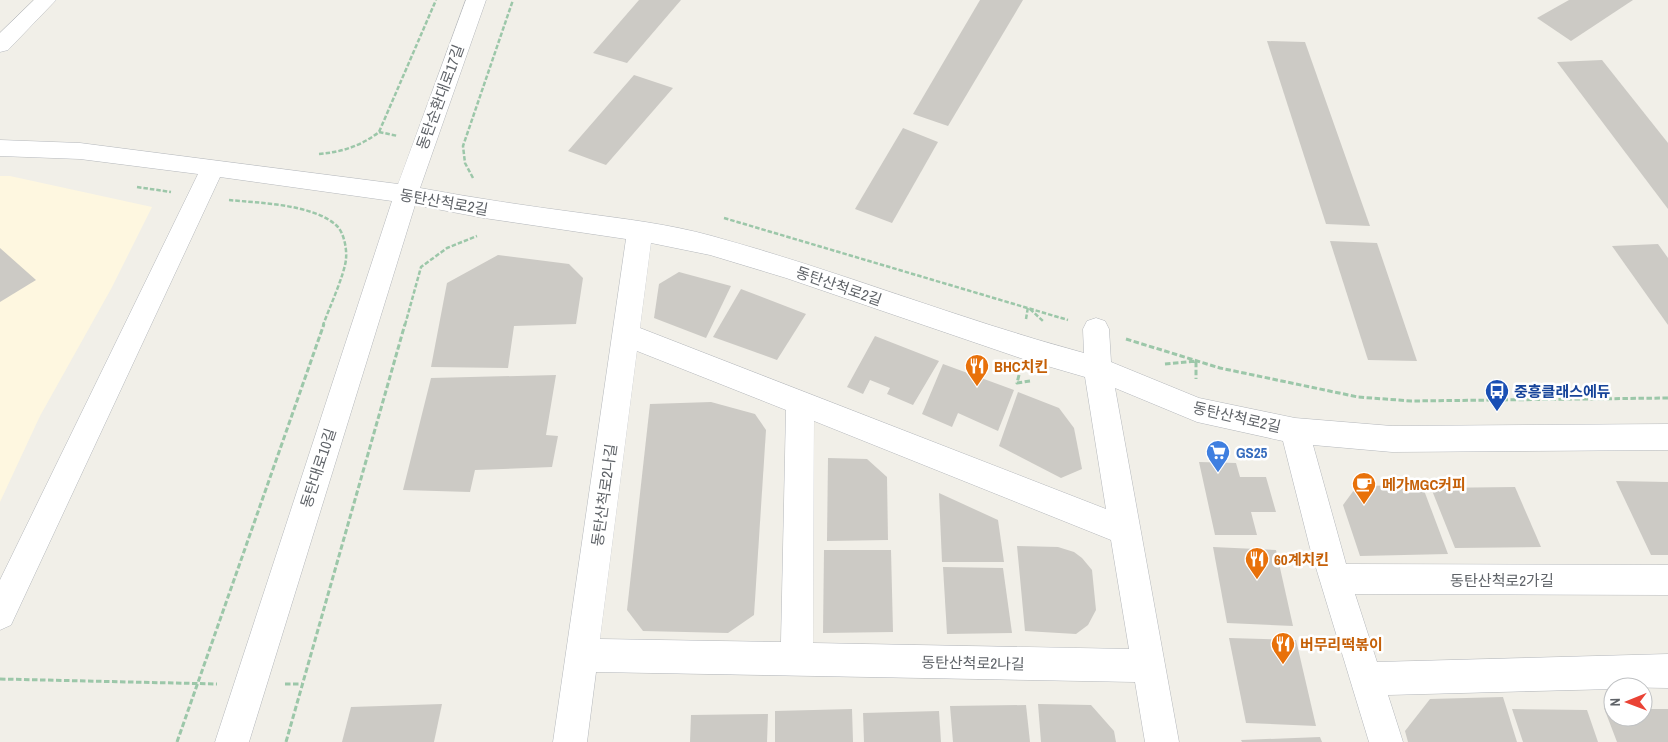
<svg xmlns="http://www.w3.org/2000/svg" width="1668" height="742" viewBox="0 0 1668 742" font-family="'Archivo Narrow','Noto Sans KR',sans-serif">
<style>
.commercial{fill:#fef7e0}
.building{fill:#cccac5}
.lines{fill:none;stroke-linecap:round;stroke-linejoin:round}
.minor-casing{stroke:#b5b8bc;stroke-width:1}
.path-far1{stroke:#9cc7a9;stroke-width:2.5;stroke-dasharray:4.5 2;stroke-linecap:butt}
.path{stroke:#9cc7a9;stroke-width:3;stroke-dasharray:5.5 2.5;stroke-linecap:butt}
.minor{fill:#fff;fill-rule:evenodd}
.labels{text-anchor:middle;dominant-baseline:central;stroke-width:5;stroke-linejoin:round;paint-order:stroke}
.street-label{font-size:15px;fill:#5f6368;stroke:#fff}
.food-label{font-size:15px;font-weight:bold;fill:#c56008;stroke:#fff;text-anchor:start}
.transit-label{font-size:15px;font-weight:bold;fill:#164399;stroke:#fff;text-anchor:start}
.shop-label{font-size:15px;font-weight:bold;fill:#366cbe;stroke:#fff;text-anchor:start}
</style>
<rect width="100%" height="100%" fill="#f1efe8"/>
<!-- commercial -->
<path class="commercial" d="M0,176H10L152,207L111,289L40,416L0,502Z"/>
<!-- building -->
<g class="building">
<path d="M639,0H681L627,63L593,53Z"/>
<path d="M980,0H1023L948,126L913,114Z"/>
<path d="M1569,0H1633L1571,41L1537,18Z"/>
<path d="M1267,41L1305,42L1370,226L1326,224Z"/>
<path d="M1602,60L1668,143V209L1557,62Z"/>
<path d="M634,75L673,88L606,165L568,151Z"/>
<path d="M903,128L938,142L892,223L855,209Z"/>
<path d="M1330,241L1377,243L1417,361L1368,360Z"/>
<path d="M1658,244L1668,258V325L1612,246Z"/>
<path d="M0,248L36,280L0,302Z"/>
<path d="M498,255L569,264L583,278L576,324L514,326L508,368L431,367L447,283Z"/>
<path d="M679,272L731,286L706,338L654,318L659,284Z"/>
<path d="M741,289L806,314L777,360L713,337Z"/>
<path d="M875,336L939,361L913,405L887,394L890,388L870,380L863,394L847,387Z"/>
<path d="M943,364L1014,390L998,431L958,413L952,427L922,414Z"/>
<path d="M556,375L546,435L558,436L552,467L475,470L470,492L403,490L431,378Z"/>
<path d="M1018,392L1059,408L1074,428L1082,469L1061,478L999,446Z"/>
<path d="M711,402L755,414L766,430L754,615L728,633L643,631L627,610L650,404Z"/>
<path d="M828,458L867,459L887,477L888,540L827,541Z"/>
<path d="M1199,462L1236,463L1240,477H1266L1276,512H1251L1257,535H1215Z"/>
<path d="M1616,481L1668,482V555H1651Z"/>
<path d="M1422,485L1448,554L1360,556L1343,505L1357,486Z"/>
<path d="M1515,487L1541,547L1455,548L1431,488Z"/>
<path d="M939,493L998,520L1004,562H942Z"/>
<path d="M1017,546L1058,547L1074,552L1082,558L1092,570L1096,610L1088,625L1076,634L1025,631Z"/>
<path d="M1213,547L1276,550L1293,626L1227,623Z"/>
<path d="M824,550H891L893,632L823,633Z"/>
<path d="M943,567L1003,568L1012,633L947,634Z"/>
<path d="M1229,638L1296,640L1316,726L1246,723Z"/>
<path d="M1503,697L1517,742H1408L1405,731L1430,699Z"/>
<path d="M442,704L434,742H342L351,707Z"/>
<path d="M1038,704L1091,705L1114,731L1116,742H1041Z"/>
<path d="M1026,705L1030,742H953L950,706Z"/>
<path d="M1604,708H1613V717H1643V709H1668V742H1617Z"/>
<path d="M852,709L853,742H775V711Z"/>
<path d="M1512,709L1587,710L1598,742H1523Z"/>
<path d="M939,711L941,742H864L863,713Z"/>
<path d="M768,714L767,742H690L691,715Z"/>
<path d="M1320,737L1322,742H1242L1241,740Z"/>
</g>
<g class="lines">
<!-- minor casing -->
<g class="minor-casing">
<g id="minor">
<path d="M34,0H56L8,50L0,52V33Z"/>
<path d="M466,0H486L420,188C474,198 527,206 581,213C625,219 669,224 712,236C837,270 958,319 1084,353L1083,329L1087,321L1096,318L1105,321L1109,329L1111,362L1199,398L1295,418L1392,426L1668,424V450L1392,452L1313,445L1346,564L1668,565V595L1355,594L1377,662L1668,654V688L1613,687V689L1388,695L1403,742H1369L1310,548L1283,441L1197,422L1115,388L1179,742H1145L1135,682L596,672L587,742H553L626,239L484,218L415,205L249,742H215L392,201L220,177L11,625L0,630V580L198,174L80,159L0,156V140L80,143L398,184ZM651,243L710,255L786,278L1023,359L1085,377L1106,509L640,328ZM637,351L786,410L781,642L600,639ZM814,421L1111,540L1129,649L813,643Z"/>
</g>
</g>
<!-- path-far1 -->
<g class="path-far1">
<path d="M379,132L398,136"/>
<path d="M319,154C342,152 361,146 379,132L436,0"/>
<path d="M473,178L465,163L463,146L513,0"/>
<path d="M137,187L171,192"/>
<path d="M229,200C259,203 314,204 337,226C344,233 347,249 346,259C345,273 329,309 323,325"/>
<path d="M724,218L1068,320"/>
<path d="M1030,309L1044,322"/>
<path d="M1026,319L1028,307"/>
<path d="M405,325L421,267L447,248L477,236"/>
</g>
<!-- path -->
<g class="path">
<path d="M1126,339L1220,368L1358,397L1411,401L1668,398"/>
<path d="M1165,364L1196,361V379"/>
<path d="M1019,375L1017,383L1030,381"/>
<path d="M0,679L217,684"/>
<path d="M285,684H302"/>
<path d="M177,742L324,324"/>
<path d="M286,742L405,324"/>
</g>
<!-- minor -->
<use href="#minor" class="minor"/>
</g>
<!-- icons -->
<defs>
<g id="restaurant-pin" transform="scale(1.25)"><path d="M0 17L-7.5 6A9.5 9.5 0 1 1 7.5 6Z" fill="#e8710a" stroke="#fff"/><path d="M-5-6h1v4h1v-4h1v4h1v-4h1v5L-1.5 .5V6h-2V.5L-5-1ZM5-6V6H3V1.5H1.5Q1.5-4 5-6Z" fill="#fff"/></g>
<g id="bus-pin" transform="scale(1.25)"><path d="M0 17L-7.5 6A9.5 9.5 0 1 1 7.5 6Z" fill="#1a4fb4" stroke="#fff"/><path d="M-5-6H5V4H4V6H2V4H-2V6H-4V4H-5ZM-3.5-4V0h7V-4ZM-3.5 1.2v1.5H-2V1.2ZM2 1.2v1.5H3.5V1.2Z" fill="#fff"/></g>
<g id="supermarket-pin" transform="scale(1.25)"><path d="M0 17L-7.5 6A9.5 9.5 0 1 1 7.5 6Z" fill="#3f7fe0" stroke="#fff"/><path d="M-6-5.5h2.5l.6 2H6L4.5 2H-2.5L-4.4-4H-6ZM-1.5 3.2a1.3 1.3 0 1 0 .1 0ZM3 3.2a1.3 1.3 0 1 0 .1 0Z" fill="#fff"/></g>
<g id="cafe-pin" transform="scale(1.25)"><path d="M0 17L-7.5 6A9.5 9.5 0 1 1 7.5 6Z" fill="#e8710a" stroke="#fff"/><path d="M-5.5-4.5H6V0H3Q3 3.5 0 3.5H-2.5Q-5.5 3.5-5.5 0ZM3-3.2v2h1.7v-2ZM-6 4.5H4V6H-6Z" fill="#fff"/></g>
</defs>
<g fill-rule="evenodd">
<use href="#restaurant-pin" x="977" y="366"/>
<use href="#bus-pin" x="1497" y="391"/>
<use href="#supermarket-pin" x="1218" y="452"/>
<use href="#cafe-pin" x="1364" y="484"/>
<use href="#restaurant-pin" x="1257" y="559"/>
<use href="#restaurant-pin" x="1283" y="644"/>
</g>
<g class="labels">
<!-- street labels -->
<g class="street-label">
<text transform="translate(440 97) rotate(-70)">동탄순환대로17길</text>
<text transform="translate(444 202) rotate(10)">동탄산척로2길</text>
<text transform="translate(839 286) rotate(19)">동탄산척로2길</text>
<text transform="translate(1237 417) rotate(13)">동탄산척로2길</text>
<text transform="translate(318 468) rotate(-72)">동탄대로10길</text>
<text transform="translate(604 495) rotate(-82)">동탄산척로2나길</text>
<text x="1502" y="580">동탄산척로2가길</text>
<text transform="translate(973 663) rotate(1)">동탄산척로2나길</text>
</g>
<!-- food labels -->
<g class="food-label">
<text x="994" y="366">BHC치킨</text>
<text x="1382" y="484">메가MGC커피</text>
<text x="1274" y="559">60계치킨</text>
<text x="1300" y="644">버무리떡볶이</text>
</g>
<!-- transit labels -->
<g class="transit-label">
<text x="1514" y="391">중흥클래스에듀</text>
</g>
<!-- shop labels -->
<g class="shop-label">
<text x="1236" y="452">GS25</text>
</g>
</g>
<!-- north arrow -->
<g transform="translate(1628 702) rotate(269)"><circle r="24" fill="#ffffff" stroke="#bfc1c3"/>
<path d="M0-4L9 19L0 12L-9 19Z" fill="#ea4335"/>
<text y="-8" font-size="14" font-weight="bold" text-anchor="middle" fill="#5f6368">N</text>
</g>
</svg>
